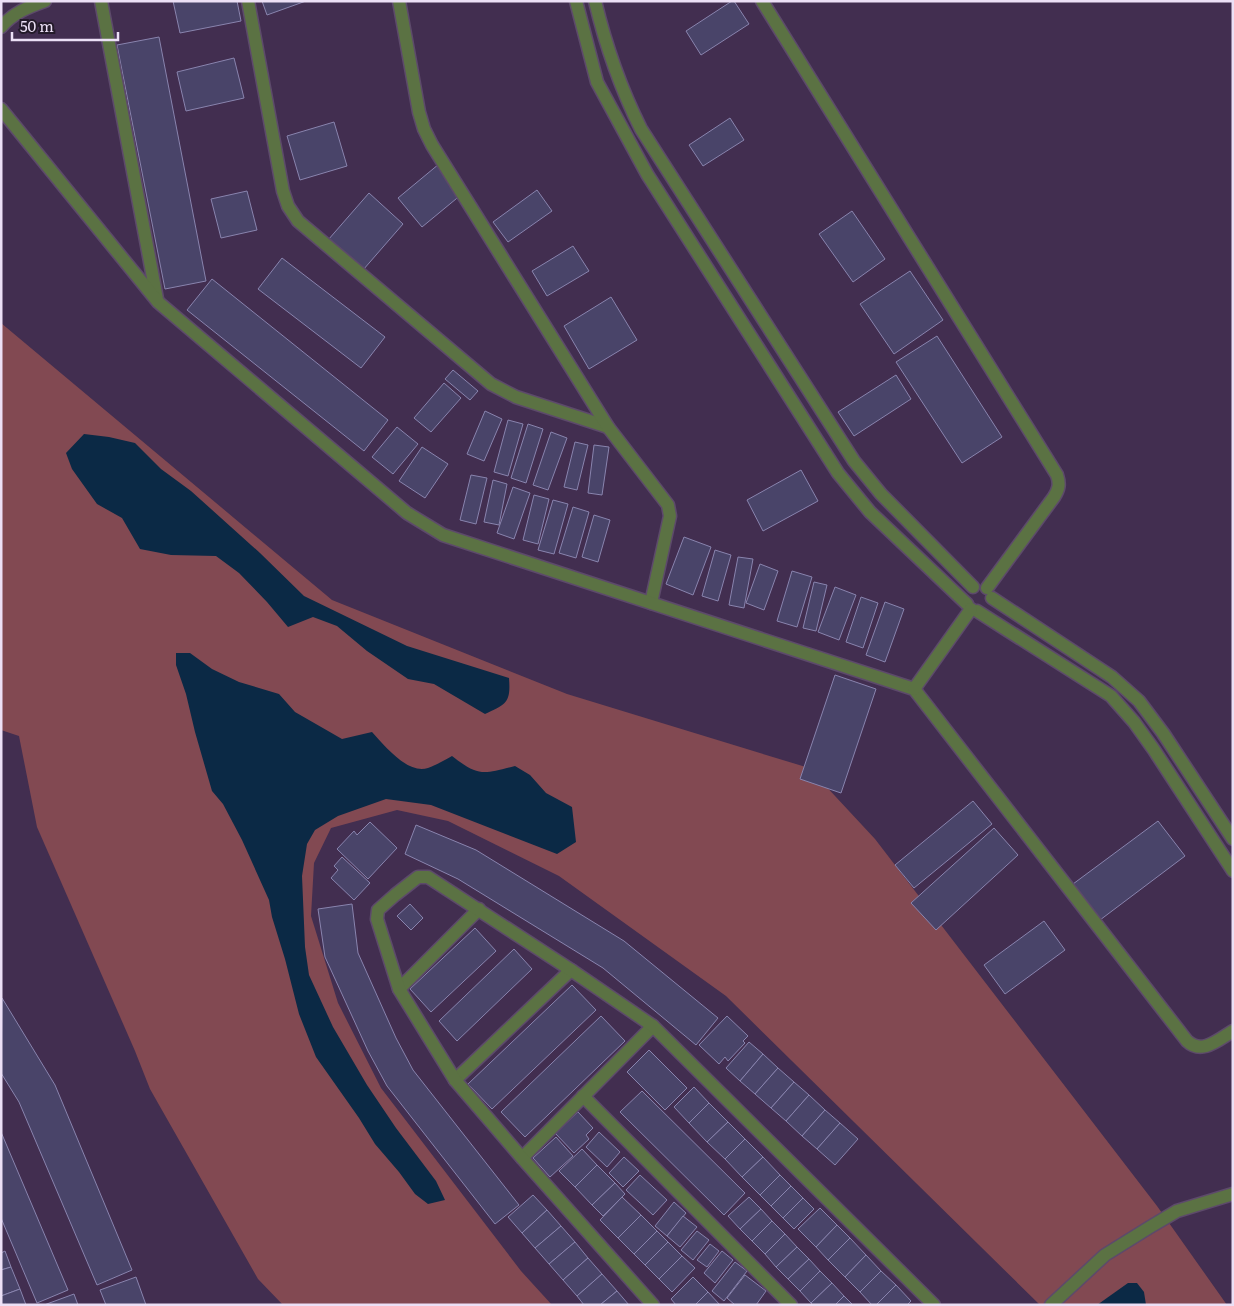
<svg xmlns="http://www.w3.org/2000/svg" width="1234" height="1306" viewBox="0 0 1234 1306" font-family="Literata,serif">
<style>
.green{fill:#824952}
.water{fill:#0b2945}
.building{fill:#494469;stroke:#8984ae}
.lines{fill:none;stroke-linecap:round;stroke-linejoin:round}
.minor-casing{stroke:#5d4a6b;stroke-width:15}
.minor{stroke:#5b7243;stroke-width:12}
</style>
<rect width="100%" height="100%" fill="#422e50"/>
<!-- green -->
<path class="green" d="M1,323L332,600L567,694L809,768L875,839L1157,1206L1227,1305H1040L726,996L559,876L448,821L397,810L331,828L314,863L311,916L338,1003L381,1088L521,1271L552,1305H283L258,1279L150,1089L135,1051L37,827L19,736L1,730Z"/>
<!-- water -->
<g class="water">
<path d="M84,434L109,437L135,443L161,469L191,491L260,553L304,596L407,646L509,678C511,703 506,704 485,714L434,684L408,679L367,651L337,626L313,617L288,627L267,602L239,573L216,556L171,555L140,549L122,518L97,504L72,469L66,453Z"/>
<path d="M176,653H190L212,669L239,682L279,694L295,712L342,739L372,732C384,745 408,775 428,768C436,765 445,760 452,756C479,777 483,774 515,766L530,775L546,793L572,807L576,842L557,854L431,805L386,799L338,816L315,830L307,844L302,876L305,947L309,975L333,1027L367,1085L396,1128L436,1181L445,1200L428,1204L415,1194L399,1172L375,1144L359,1118L316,1057L299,1014L285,959L272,917L269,900L242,840L223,804L212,791L195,732L186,694L176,665Z"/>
<path d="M1128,1283H1137L1144,1292L1146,1305H1097Z"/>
</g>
<!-- building -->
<g class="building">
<path d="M173,1H237L241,21L180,33Z"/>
<path d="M262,1H306L267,15Z"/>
<path d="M732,1H734L749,24L701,55L686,31Z"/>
<path d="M159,37L206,281L165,289L117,45Z"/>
<path d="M234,58L244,98L186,111L177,72Z"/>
<path d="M730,118L744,140L703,166L689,145Z"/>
<path d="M334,122L347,166L300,180L287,136Z"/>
<path d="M439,164L462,194L422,227L398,198Z"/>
<path d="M537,190L552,211L508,242L493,222Z"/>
<path d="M247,191L257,230L221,238L211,199Z"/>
<path d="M369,193L403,224L363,270L328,240Z"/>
<path d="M852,211L885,259L853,282L819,234Z"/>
<path d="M573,246L589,271L547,296L532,271Z"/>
<path d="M282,258L385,337L361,368L258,289Z"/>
<path d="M910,271L943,320L894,354L860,304Z"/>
<path d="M212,279L388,420L364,451L187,310Z"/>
<path d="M611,297L637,340L589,369L564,326Z"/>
<path d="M937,336L1002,437L962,463L896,362Z"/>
<path d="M453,370L478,391L470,400L445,379Z"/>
<path d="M896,375L911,399L854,436L838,412Z"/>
<path d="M444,383L461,398L431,432L414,418Z"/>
<path d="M485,411L502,419L484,461L467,454Z"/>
<path d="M508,420L523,424L508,476L494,472Z"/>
<path d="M528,424L543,429L526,483L511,478Z"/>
<path d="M397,427L418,444L393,474L372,457Z"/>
<path d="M551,432L567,438L548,490L533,485Z"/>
<path d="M575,442L588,445L577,490L564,487Z"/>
<path d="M594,445L609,447L602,495L588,493Z"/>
<path d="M422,447L448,464L425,498L399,481Z"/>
<path d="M801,470L818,501L763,531L747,500Z"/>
<path d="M471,475L487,478L476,524L460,520Z"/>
<path d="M493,480L507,484L499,525L484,522Z"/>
<path d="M513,487L530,493L514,539L497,533Z"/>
<path d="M534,495L549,499L538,544L523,540Z"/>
<path d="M553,500L568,504L554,554L538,550Z"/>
<path d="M573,507L589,512L576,558L559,553Z"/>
<path d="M594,515L610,520L598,562L582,557Z"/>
<path d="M684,537L711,547L693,595L666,584Z"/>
<path d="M715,550L731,555L718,601L702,596Z"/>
<path d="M738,557L753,559L744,608L729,605Z"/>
<path d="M760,564L778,571L764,610L746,603Z"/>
<path d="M792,571L812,577L797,627L777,621Z"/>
<path d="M814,582L827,585L816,631L803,628Z"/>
<path d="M835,587L856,595L839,640L818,632Z"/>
<path d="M861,597L878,603L863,648L846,642Z"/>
<path d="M885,602L904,609L885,662L866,655Z"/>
<path d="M835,675L876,689L841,793L800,779Z"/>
<path d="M973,801L992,824L914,888L895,865Z"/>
<path d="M1158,821L1185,856L1100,920L1073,884Z"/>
<path d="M370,822L397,848L368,879L337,849L354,831L357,835Z"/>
<path d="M416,825L476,850L624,941L718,1018L696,1045L603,968L458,879L405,854Z"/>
<path d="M994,828L1018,855L936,930L911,903Z"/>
<path d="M342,857L370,883L354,900L331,878L338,870L334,866Z"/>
<path d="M352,904L358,953L396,1038L413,1070L519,1205L495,1224L387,1086L368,1051L325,957L318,909Z"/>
<path d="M410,904L423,918L411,930L397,916Z"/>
<path d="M1044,921L1065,950L1005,994L984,965Z"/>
<path d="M475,928L496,951L431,1012L410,989Z"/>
<path d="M514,949L532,969L457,1041L439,1021Z"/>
<path d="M572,985L596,1010L492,1109L468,1084Z"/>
<path d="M2,998L55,1085L132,1270L97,1285L19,1102L1,1073Z"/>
<path d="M601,1016L625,1041L525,1137L501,1112Z"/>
<path d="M727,1016L748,1036L743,1041L745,1043L728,1061L725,1057L719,1064L699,1045Z"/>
<path d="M749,1042L763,1054L740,1081L726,1068Z"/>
<path d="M649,1050L687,1088L665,1110L627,1072Z"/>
<path d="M763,1054L778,1068L755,1094L740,1081Z"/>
<path d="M778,1068L794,1082L771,1108L755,1094Z"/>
<path d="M794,1082L809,1095L786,1121L771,1108Z"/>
<path d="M694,1087L709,1103L689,1123L674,1107Z"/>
<path d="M642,1091L745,1193L724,1215L620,1112Z"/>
<path d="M809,1095L825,1110L802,1136L786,1121Z"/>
<path d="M709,1103L728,1122L707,1142L689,1123Z"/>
<path d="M825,1110L840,1123L817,1149L802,1136Z"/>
<path d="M578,1112L593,1128L586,1135L589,1139L574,1153L555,1133Z"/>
<path d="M728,1122L745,1139L725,1159L707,1142Z"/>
<path d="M840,1123L858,1139L835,1165L817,1149Z"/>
<path d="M1,1132L68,1290L37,1303L1,1218Z"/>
<path d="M599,1132L620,1152L607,1167L586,1147Z"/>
<path d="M556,1137L573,1156L550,1177L533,1158Z"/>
<path d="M745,1139L763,1157L742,1177L725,1159Z"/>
<path d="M582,1149L597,1165L575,1187L559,1171Z"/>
<path d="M624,1157L639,1171L623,1187L609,1173Z"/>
<path d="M763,1157L780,1175L760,1195L742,1177Z"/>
<path d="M597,1165L615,1183L592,1205L575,1187Z"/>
<path d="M640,1175L667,1200L653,1215L626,1190Z"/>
<path d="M780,1175L791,1186L771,1206L760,1195Z"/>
<path d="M615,1183L625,1194L603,1216L592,1205Z"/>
<path d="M791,1186L803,1198L783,1218L771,1206Z"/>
<path d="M533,1195L547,1210L522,1233L508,1217Z"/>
<path d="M622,1197L641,1215L618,1238L600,1220Z"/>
<path d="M749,1197L761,1209L740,1229L728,1216Z"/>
<path d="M803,1198L814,1209L794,1229L783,1218Z"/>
<path d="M674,1202L686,1213L667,1236L655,1226Z"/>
<path d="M820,1208L837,1225L816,1247L798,1229Z"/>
<path d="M761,1209L772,1221L752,1241L740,1229Z"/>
<path d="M547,1210L561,1226L535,1248L522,1233Z"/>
<path d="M641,1215L657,1231L634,1254L618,1238Z"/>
<path d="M683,1216L697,1227L680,1247L667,1236Z"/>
<path d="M772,1221L785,1234L765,1254L752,1241Z"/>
<path d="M837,1225L850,1238L828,1260L816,1247Z"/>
<path d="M561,1226L575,1242L549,1264L535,1248Z"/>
<path d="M657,1231L668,1242L645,1265L634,1254Z"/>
<path d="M697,1231L709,1240L693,1260L681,1250Z"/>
<path d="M785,1234L797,1247L776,1267L765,1254Z"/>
<path d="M850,1238L866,1255L845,1277L828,1260Z"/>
<path d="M575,1242L588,1258L563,1280L549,1264Z"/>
<path d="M668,1242L682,1256L659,1279L645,1265Z"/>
<path d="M710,1244L719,1251L707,1267L697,1260Z"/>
<path d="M797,1247L809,1259L788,1279L776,1267Z"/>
<path d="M5,1251L11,1267L1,1270V1253Z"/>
<path d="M722,1251L733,1260L715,1283L704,1273Z"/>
<path d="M866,1255L881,1271L860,1292L845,1277Z"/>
<path d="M682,1256L695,1268L672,1292L659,1279Z"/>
<path d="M588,1258L602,1274L577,1296L563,1280Z"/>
<path d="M809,1259L820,1271L800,1291L788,1279Z"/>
<path d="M735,1262L747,1271L724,1301L712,1291Z"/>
<path d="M11,1267L20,1289L1,1296V1270Z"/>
<path d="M820,1271L832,1283L811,1303L800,1291Z"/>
<path d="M881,1271L896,1285L876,1305H872L860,1292Z"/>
<path d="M602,1274L617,1291L600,1305H584L577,1296Z"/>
<path d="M745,1275L766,1291L756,1305H735L727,1298Z"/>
<path d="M136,1277L146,1305H106L100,1290Z"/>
<path d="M693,1277L708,1292L695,1305H676L671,1299Z"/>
<path d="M832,1283L844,1296L835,1305H813L811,1303Z"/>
<path d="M896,1285L911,1301L907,1305H876Z"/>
<path d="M20,1289L26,1305H1V1296Z"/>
<path d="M617,1291L629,1305H600Z"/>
<path d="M708,1292L720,1305H695Z"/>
<path d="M74,1294L78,1305H44Z"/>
<path d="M844,1296L853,1305H835Z"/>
</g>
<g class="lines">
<!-- minor casing -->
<g class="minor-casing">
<g id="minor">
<path d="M101,1L157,299"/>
<path d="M248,1L283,191L288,206L298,221L491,384L516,397L608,427"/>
<path d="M399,1L419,112L424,129L432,145L608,427L668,505L670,516L651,603"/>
<path d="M576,1L597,82L647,174L838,473L870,512L967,604"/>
<path d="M595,1C606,47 620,87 641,129L854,461L881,494L973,587"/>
<path d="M762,1L1057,475C1060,484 1059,489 1054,497L987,588"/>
<path d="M1,27C13,13 28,7 45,1"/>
<path d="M1,109L158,302L407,513L443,535L914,689L1187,1041C1202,1055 1218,1040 1233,1031"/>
<path d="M992,598L1112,677L1139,701L1163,733L1233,839"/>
<path d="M977,611L1111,696L1134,722L1154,750L1233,871"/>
<path d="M914,689L971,609"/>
<path d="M399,989L479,909"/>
<path d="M455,1080L571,970"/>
<path d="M583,1096L791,1305"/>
<path d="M522,1158L653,1026"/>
<path d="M653,1305L522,1158L455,1080L399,989L377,919L378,910L395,895L418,877H428L571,970L653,1026L934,1305"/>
<path d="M1051,1305L1105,1255L1150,1227L1177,1211L1233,1194"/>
</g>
</g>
<!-- minor -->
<use href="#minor" class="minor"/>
</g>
<!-- border -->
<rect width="1234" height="1306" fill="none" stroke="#ece0f6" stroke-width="5"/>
<!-- scale -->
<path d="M12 32v8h106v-8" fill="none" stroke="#ece0f6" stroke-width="2.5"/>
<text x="20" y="32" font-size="15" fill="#ece0f6" stroke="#241b2a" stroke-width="4" paint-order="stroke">50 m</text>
</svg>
